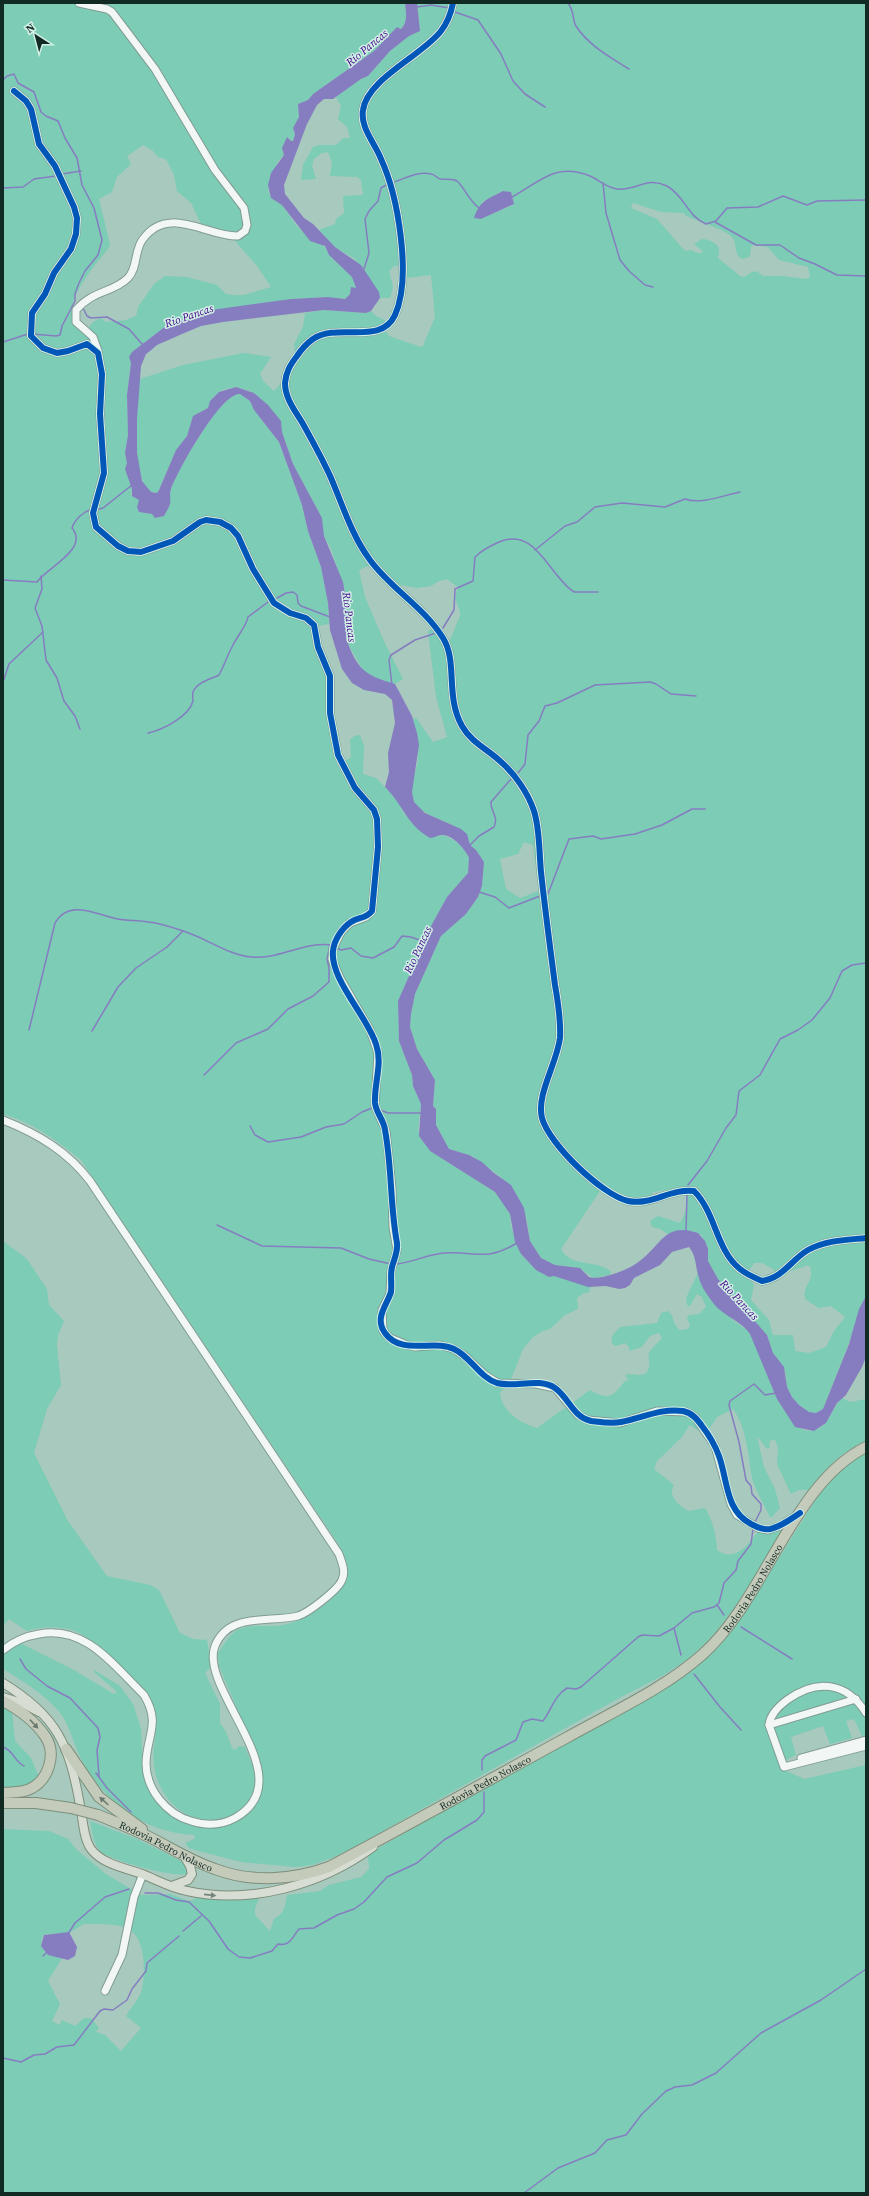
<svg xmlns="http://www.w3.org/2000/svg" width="869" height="2196" viewBox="0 0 869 2196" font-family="'Source Serif 4',serif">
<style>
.green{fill:#7cccb6;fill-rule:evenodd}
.water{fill:#867dc1}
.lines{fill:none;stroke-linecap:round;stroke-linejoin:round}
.stream{stroke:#867dc1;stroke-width:1.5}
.minor-casing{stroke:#819c94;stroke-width:9}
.major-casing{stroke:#7d8f7b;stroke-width:10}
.highway-casing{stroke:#7d8f7b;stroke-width:12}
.minor{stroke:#f2f7f5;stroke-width:7}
.major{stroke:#d7ddd3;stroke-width:8}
.highway{stroke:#c5cbbb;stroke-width:10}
.highway-bridge-casing{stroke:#7d8f7b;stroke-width:12;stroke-linecap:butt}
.highway-bridge{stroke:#c5cbbb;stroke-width:10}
.cycleway-casing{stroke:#d2f0e6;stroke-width:8}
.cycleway{stroke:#0057b8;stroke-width:6}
.oneway{fill:#6b7a6f}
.oneway2{fill:#74847b}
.labels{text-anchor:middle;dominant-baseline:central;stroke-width:3;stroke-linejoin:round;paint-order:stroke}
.street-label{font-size:10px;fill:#112a23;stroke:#d2f0e6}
.water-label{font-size:11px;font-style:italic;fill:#410389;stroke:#d2f0e6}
</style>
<rect width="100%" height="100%" fill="#a7c9be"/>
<!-- green -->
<g class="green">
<path d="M3,3H405C406,12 408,22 401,29L397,27L374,51L313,94L308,100L298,104L299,117L293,130L295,134L292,142L288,137L284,155L278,161L268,189L270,196L282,205L296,225L313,242L323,245C326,248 327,252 330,256C336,265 358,274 356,288L345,299L328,297L291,299L190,316L166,326L132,352L127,395L128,435L125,453L132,489L131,494L139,500V512L152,514L156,518L164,516C166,512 169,508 169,504C171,499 169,494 171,489C177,472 221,392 240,394L250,401L254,410L279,442L302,505L308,531L321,567L328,603L329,624L317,626L312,631L318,658L325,669L341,764L351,757L350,740L354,736L360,735L364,746L363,774L376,778L397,799L404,814L438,837L442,835C453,838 464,846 469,858L468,873L447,897L431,926L398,1001L399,1041L412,1075L413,1086L421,1104L418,1130L430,1151L495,1192L510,1214L511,1226L521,1254L536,1270L591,1287L589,1292L582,1294L577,1298L578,1309L565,1315L550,1329L543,1331L533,1337L523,1349L511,1379L500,1393C502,1412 520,1423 537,1428L590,1390C609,1401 612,1397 625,1381L629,1380L625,1375C632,1372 649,1381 649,1365C650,1361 648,1357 649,1352L662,1338L659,1333L650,1336L642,1347L629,1351V1347L625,1343L616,1346L612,1344C610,1337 615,1332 620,1327L657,1323L661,1313L668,1311L672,1315L674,1323L679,1330L688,1329L690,1325L687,1318L689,1315L699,1314L706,1307L702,1297L697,1294L690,1306L687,1305L686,1298L698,1273L699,1279C709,1292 719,1305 730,1317C739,1327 747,1325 753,1340C763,1360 783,1430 809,1431C828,1431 831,1409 842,1398L850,1402L866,1399V1441C842,1451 824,1469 809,1490H799L791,1494L777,1464L778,1448L775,1440H771L769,1443L770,1448L767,1449L757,1436L764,1467L775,1489L780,1508L772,1517H770C765,1507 754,1487 752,1478C748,1456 747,1428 733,1409L717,1417L705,1435L690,1425L681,1438L657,1461L654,1469L674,1485C667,1497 679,1505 688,1511L705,1508C713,1522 716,1533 717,1550C734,1564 751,1543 760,1528L784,1527C760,1567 733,1619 697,1651C674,1672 646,1684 619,1698L356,1846L334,1857L312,1865L295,1867L241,1862L195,1850L189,1848L185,1843L194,1839L195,1835C145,1833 104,1802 81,1759C74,1745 70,1727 61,1714C47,1696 23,1681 3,1669V1655L20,1643L74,1670L114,1694L117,1692L94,1672V1670L120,1686L133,1704L141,1729L143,1770L161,1802L198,1826L216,1828L234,1822L249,1810L259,1794L263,1776L260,1763L219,1666L218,1653C223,1646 229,1635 237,1630C251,1623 269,1628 283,1625C305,1621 350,1593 347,1568C347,1560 342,1552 339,1545L81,1160C58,1141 32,1122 3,1114ZM143,145L152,150L158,157L166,159L174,175L177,191L191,203L203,228L230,235L257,266L271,287L244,295H232L226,294L217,285L187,277L165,276L154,284L138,307L136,316L126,320L106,322L101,318L93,322L87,330C83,326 75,319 73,314C67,297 98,261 108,249L110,244L99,199L112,192L117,177L131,164L127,156Z"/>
<path d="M417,3H866V1296C858,1311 855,1329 848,1345C840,1367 831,1388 823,1409L816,1413L809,1412L799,1405L792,1397L787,1387L785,1370L773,1353L767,1335L718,1279L708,1261V1249L702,1236L698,1233L681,1231L668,1234L660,1229L652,1227L650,1221L658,1216L680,1223C686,1215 691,1196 681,1188L653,1192L651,1199L627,1201L600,1191L561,1249C570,1268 598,1259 611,1272L610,1275L593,1278L580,1268L555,1265L541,1258L530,1241L527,1220L501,1177L474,1157L449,1149L436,1125V1109L433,1106L435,1080L417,1049L410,1027L411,1014L415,994L441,936L466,914L478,897L482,886L484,862L475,849L470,845C464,819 428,823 414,802C406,790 418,770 418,757C418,745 414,731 413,718L417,719L433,742L447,737L436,697L428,631L435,628L447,647L460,616V611L455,598L458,587L447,579L439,581L431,586L417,588L389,583L368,566L359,570L365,597L383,639L403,679L395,684L377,679L364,672L348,644L346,638L345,591L331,549L324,536L320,514L293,464L282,432L281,421L259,397L250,391L236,387L222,390L213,397L208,408L193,417L187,436L176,450L159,490L157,493L151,492C129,476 137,404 140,379L183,365L244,353L271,357L260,374L263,381L274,391C286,380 297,361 294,344L303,327L305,313L324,310L366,313L371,311L376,316L388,322L385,330L389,336L421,347L423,346L435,317L431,275L406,278L401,266H394L389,271L393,287L390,298H380L355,259L335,247L319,230L335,224L336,219L344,213L343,196L363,195L361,180L357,177L330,176L332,162L328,152L322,153L314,159L312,166L316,179L301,180L303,165L313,147L319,145H336L343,138H350L347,127L338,119L341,106L336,97L361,79L368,76L390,51L410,35L420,30ZM503,191L509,192L513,197V205L481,219L482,202ZM633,203L661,212L684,213L686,216C694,219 724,230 730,235C738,241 733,255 742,259L750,257L751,247L753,245L768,247L779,260L808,267L810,276L807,279L782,276H763C755,268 752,272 744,277L740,276L718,258C718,256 719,254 719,252C721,244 708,239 702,239L694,244L703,251L701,253H697L691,250L685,251L657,219L631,208ZM524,842L533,845L539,891L520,898L506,889L500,859L518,854ZM754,1263H762L773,1269L775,1273H785L808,1265L810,1267C815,1282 802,1285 805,1299L819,1308L831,1306L845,1317L834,1331L826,1347L809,1353L795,1351L793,1335H773L769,1320L751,1300L754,1285L747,1274Z"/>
<path d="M3,1241L27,1259L47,1289L49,1305L64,1321L58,1335L57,1345L61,1385L47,1409L34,1453L68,1521L107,1576L150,1585L159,1590L180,1633L193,1639L207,1640L211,1667L205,1673L220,1704V1723L226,1732L232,1748L235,1750L239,1746L245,1747C248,1756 254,1765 255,1775C256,1782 254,1790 251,1796C236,1824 200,1827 176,1807C155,1788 151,1765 155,1738C156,1728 158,1715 153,1705C146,1689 91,1636 75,1631C60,1626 42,1626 27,1631L9,1619L3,1626Z"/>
<path d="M866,1451V1735L862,1736L854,1719L846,1721L852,1738L830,1744L823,1726L791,1737L796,1755L778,1764L782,1769L804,1779L866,1765V2193H3V1829L49,1831L68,1839L77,1850L106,1874L141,1895L170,1894L189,1901L207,1894L259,1898L255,1909V1915L270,1931L274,1919L281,1914L285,1907L287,1895L320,1891L329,1885L361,1877L369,1869L368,1854L670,1683L699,1664L719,1646L742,1617L818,1496L838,1471ZM84,1924C94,1924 116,1924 124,1927C147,1933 146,1975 141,1992C138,2000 130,2009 126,2016L141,2028L121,2051L105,2035L96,2032L99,2028L91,2018H84L75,2026L62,2020L59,2025L52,2021L60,2004L48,1981L62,1958L48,1955L41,1946L42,1938L45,1934L69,1933Z"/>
<path d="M3,1706L12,1710L15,1741L31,1758L41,1782L3,1792Z"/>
<path d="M90,1821L137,1839L187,1864L189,1873C179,1880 109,1860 100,1851C93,1843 92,1831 90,1821Z"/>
</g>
<!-- water -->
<g class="water">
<path d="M405,3H417L420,31L409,36L390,51L368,76L361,79L333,99H324L317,105L307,124L284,185L285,194L304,218L313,224L335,247L361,265L379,292L380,298L371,311L366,313L324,310L223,322L201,326L182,334L157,345L150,351L146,354L141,366L137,419V453L142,481L151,492L157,493L159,490L176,450L187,436L193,416L208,408L210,401L219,392L236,387L254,393L268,405L281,421L282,432L293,464L322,518L324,536L343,582L346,600V638C357,669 364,675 395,684L412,716L417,733L419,745L412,792L414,802L425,813L461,829L467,834L470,845L476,850L484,862L482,886L478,897L466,914L441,936L415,994L411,1014L410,1027L417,1049L435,1080L433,1106L436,1109V1125L449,1149L469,1155L482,1162L494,1173L511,1185L524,1208L530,1241L541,1258L555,1265L580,1268L589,1277C596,1279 603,1277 610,1275C621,1272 633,1267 641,1260C662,1244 665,1222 698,1233L705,1241L708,1249V1261L718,1279L767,1335L773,1353L784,1367L787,1387L792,1397L799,1405L809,1412L816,1413L823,1409L849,1344L859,1309L866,1296V1357L862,1367L846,1395L837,1403L826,1423L814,1431L795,1427L777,1399L750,1334C741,1320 721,1316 711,1300C706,1293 701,1286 699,1278C695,1267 697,1257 689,1247L672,1252L660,1265L634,1278L630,1285L625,1288L619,1289L606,1286L588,1287L554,1276L549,1277L536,1270L521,1254L515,1242L510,1214L495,1192L430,1151L419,1136L421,1104L413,1086L412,1075L399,1041L398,1001L431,926L447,897L468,873L469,858C466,850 452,834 442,835C437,835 435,838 430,838C406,824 404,806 385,787L389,772L388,753L395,723L392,700L385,694L364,690L352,683L342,669L330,630L328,603L321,567L308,531L302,505L279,442L254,410L250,401L240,394C221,392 177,472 171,489C169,494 171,499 170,504C169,508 166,512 164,516L155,518L152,514L139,512L137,507L139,500L132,496V489L125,469L127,463L125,453L128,435L127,395L131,363L129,357L132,352L166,326L204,311L291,299L328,297L345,299L350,294L351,287L356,288L352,277L329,255L325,246L310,241L282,205L271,198L268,185L271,173L284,155L282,148L287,137L291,141H293L295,134L293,128L299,117L298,104L308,100L313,94L374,51L397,27L401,29C408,22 406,12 405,3Z"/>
<path d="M503,191L511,192L514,204L481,219L474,218C480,200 488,199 503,191Z"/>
<path d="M69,1932L77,1947L75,1956L68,1960L48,1955L41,1946L44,1935Z"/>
</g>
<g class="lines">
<!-- stream -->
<g class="stream">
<path d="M568,3C575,12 572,20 576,26C588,45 610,57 629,69"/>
<path d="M417,7L431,5L449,8"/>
<path d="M455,12L478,20L501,54L513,81L525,94L545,107"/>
<path d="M3,80L7,76L14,74L18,83L34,92L41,112L46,116L58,121L65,138L77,158L82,185L94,208L102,240L98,255L85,271L79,283L75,294V301L62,326L60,335L56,336L33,334"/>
<path d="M62,174L81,171"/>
<path d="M391,183C405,179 416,171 431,174C435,174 437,179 441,179C447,180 452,178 457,181C464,187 468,199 479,208"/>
<path d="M603,183L606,213L620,260L629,271L645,285L653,287"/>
<path d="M3,188L23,187L34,179L56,176"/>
<path d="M512,197C540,182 555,162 590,176C599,180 607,188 617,189C637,191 646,176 667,186C684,195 688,217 706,224L716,221L727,208L758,207L783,196L807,205L817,201L866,200"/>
<path d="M715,222L756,245H780L799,258L815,264L837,275L866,276"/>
<path d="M364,269L369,253L365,219L369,211L378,201L381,188L386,185"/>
<path d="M83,308L87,316L91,318L107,317L129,329L142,344"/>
<path d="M3,342L28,334"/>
<path d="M96,510L103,508L132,485"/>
<path d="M535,550L565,526L577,522L595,507L622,503L665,507L685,499C700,505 725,495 740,492"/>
<path d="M41,576L42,589L35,608L42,626L46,660L57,678L64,701L75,716L80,729"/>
<path d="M3,580L37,582C45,569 90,549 72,528C75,519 83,512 92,509"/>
<path d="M277,598L286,593L293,592L297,595L298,603L301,606L330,617"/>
<path d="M443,628L454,610L455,589L473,581L475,557C482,550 490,546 499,542C536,526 549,576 574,592H598"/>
<path d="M3,682L9,664L43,632"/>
<path d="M392,685L389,660L391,655L415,640L436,633"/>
<path d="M148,733C162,730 189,717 193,701C193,698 192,695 193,692C197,682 211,679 219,675C224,666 227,656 232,647C236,638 247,625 248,617L268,602"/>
<path d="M518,773L525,764L528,735L539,721L545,706L557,703L595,685L650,682L656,684L671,694L696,696"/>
<path d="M469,846L479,836L494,827C499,816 490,811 491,802L511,779"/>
<path d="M479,892L495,897L509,908L540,896"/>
<path d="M548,894L569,839L593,836L601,839L635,834L662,825L692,809H705"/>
<path d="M337,948L341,950L351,948L361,956L373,958L394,947L402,936L411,937L425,942"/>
<path d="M29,1030L55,923C69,898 97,915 118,919C128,921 138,920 148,922C161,923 174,928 186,932C207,939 229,955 251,957C278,960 304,941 332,945"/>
<path d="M92,1031L118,987L136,968L167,947L183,931"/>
<path d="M204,1075L236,1043L268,1029L288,1009L313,996L329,982V968L327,959L330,945"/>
<path d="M380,1110L388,1113H422"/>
<path d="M250,1126L255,1135L268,1142L301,1137L326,1127L344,1124L362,1112L372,1108"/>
<path d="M688,1185L707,1161L726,1128L736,1115L739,1091L760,1075L780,1039L798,1030L812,1020L830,998L842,971L852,965L866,963"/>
<path d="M217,1225L262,1246L341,1248L369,1259L391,1264"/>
<path d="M686,1232L687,1194"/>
<path d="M397,1264C414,1262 428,1254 445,1253C476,1251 486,1262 517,1243"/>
<path d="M755,1522L761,1510V1504L752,1494L751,1486L746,1480L739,1442L729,1405L730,1401L754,1384L765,1395L776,1393"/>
<path d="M717,1605L724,1615"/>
<path d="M741,1627L792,1659"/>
<path d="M674,1628L681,1655"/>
<path d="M20,1659L26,1669L47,1686L70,1698L98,1728L100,1737L97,1750L99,1776"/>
<path d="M694,1674L720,1707L741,1730"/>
<path d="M3,1747C13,1750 15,1762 24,1766"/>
<path d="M482,1770V1760L485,1756L516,1740L523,1722L532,1719L543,1721C552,1709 554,1696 567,1688L576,1689L581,1687L638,1637L642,1635L659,1636L674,1628L692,1613L714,1607L719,1603L724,1583L736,1570L738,1561L751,1544L753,1529"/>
<path d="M96,1773L107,1788L131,1812"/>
<path d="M145,1893H158L176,1900L189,1902L209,1921L228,1949L239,1957L250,1958L272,1951L278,1944C290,1947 293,1936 299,1929L314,1928L337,1915L354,1909L364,1902L387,1877L417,1863L444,1840L477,1820L484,1812V1792"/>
<path d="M183,1931L201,1916"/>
<path d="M68,1934L75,1923L105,1897L129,1889"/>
<path d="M43,1956L47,1952"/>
<path d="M3,2058L21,2062L34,2055L45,2054L57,2047L74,2045L100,2011L104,2009L113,2010L127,2000L132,1989L146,1971L147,1963L179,1936"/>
<path d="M524,2193L558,2168L595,2153L607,2140L626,2135L642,2114L666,2091L675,2087L692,2085L716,2073L761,2033L821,2000L866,1969"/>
</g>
<!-- minor casing -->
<g class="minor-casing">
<g id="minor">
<path d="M79,3L107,9L112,12L155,69L215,170L244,208L247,225L245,231L238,236C208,237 168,204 143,239C134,250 138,268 128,278C113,293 93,290 76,310V322L93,337L98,351"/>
<path d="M453,3C451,13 448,22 441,31C423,55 367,79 363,110C360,128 375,143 381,159C398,196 412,277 395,315C381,346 338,322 313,339C306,344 301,350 297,356C290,365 286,372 285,383C285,399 296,412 303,424C313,442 323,460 331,478C343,506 352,536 370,560C391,589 424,607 443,638C458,662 445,696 462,726C471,742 487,749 500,761C515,774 528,793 534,811C540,830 539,852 541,872C545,909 550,947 555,985C558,1002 561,1020 560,1038C557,1063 536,1095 542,1118C549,1144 602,1195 628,1201C651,1206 671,1188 694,1191C716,1213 716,1250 740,1269C746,1274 755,1278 762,1281C783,1278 791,1260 808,1250C826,1240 846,1240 866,1238"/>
<path d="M14,91L26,101L31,109L39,144L55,166L74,207L77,218L76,234L71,249L54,273L45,294L32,313L31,336L43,348L57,353L68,351L87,344L98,353L102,374L100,414L104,473L93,513L96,527L118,546L128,551L141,552L173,541L200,522L206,520L220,522L231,528L238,536L253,569L274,603L290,613L306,618L314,625L318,647L330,676V713L338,755L355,788L374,810L377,819L378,847L372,911L366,917L350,923L341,932L333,949L332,959L340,978L370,1030L378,1053L375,1106L386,1131L392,1188L393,1227L397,1250L391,1271L390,1294L382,1310L383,1331L390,1338L407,1345L415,1347L440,1345L454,1349L466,1357L485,1375L498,1383L536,1384L555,1388L578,1415L588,1420L620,1423L657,1411L687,1412L695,1417L715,1446L731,1504L737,1515L758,1528L768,1530L780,1526L797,1515"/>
<path d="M3,1120C38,1134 67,1151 90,1181L339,1554C342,1563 346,1571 342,1580C338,1590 308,1613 298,1616C269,1623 228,1612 215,1646C198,1690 305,1779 235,1818C220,1826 206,1826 191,1821C166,1814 146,1789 146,1763C147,1734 161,1724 144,1695C114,1666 86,1625 39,1634C26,1636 13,1642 3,1650"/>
<path d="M866,1713C846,1681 816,1679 787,1700C779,1706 770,1714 769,1725L784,1767L866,1746"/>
<path d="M769,1725L856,1699"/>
<path d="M801,1758L866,1740"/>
<path d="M105,1991L122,1955L134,1897L143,1874"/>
</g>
</g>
<!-- major casing -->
<g class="major-casing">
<g id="major">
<path d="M3,1683C57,1716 69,1744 80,1805C83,1818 83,1838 91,1849C102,1864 125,1868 142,1874C157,1880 171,1888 187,1891C251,1905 321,1885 373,1847"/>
<path d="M3,1697L22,1703L39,1712"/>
<path d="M172,1886L188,1880L192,1874L190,1866L184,1856"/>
</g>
</g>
<!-- highway casing -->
<g class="highway-casing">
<g id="highway">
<path d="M3,1701C20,1710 34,1720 45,1736C57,1753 49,1780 30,1789C22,1793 12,1792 3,1793"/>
<path d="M66,1749L99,1797L142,1829"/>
<path d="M3,1803H36L71,1808"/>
<path id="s1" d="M98,1815C118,1823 138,1831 157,1841C176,1851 194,1862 215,1869C251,1883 293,1880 329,1867C408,1825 487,1781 566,1738C612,1712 664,1689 703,1654C765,1599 792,1484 866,1447"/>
</g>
</g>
<!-- minor -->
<use href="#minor" class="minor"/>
<!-- major -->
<use href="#major" class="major"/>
<!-- highway -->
<use href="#highway" class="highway"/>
<!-- highway-bridge casing -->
<g class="highway-bridge-casing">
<path id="highway-bridge" d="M71,1808L98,1815"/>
</g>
<!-- highway-bridge -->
<use href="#highway-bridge" class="highway-bridge"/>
<!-- cycleway casing -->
<g class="cycleway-casing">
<g id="cycleway">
<path d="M453,3C451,13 448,22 441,31C423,55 367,79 363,110C360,128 375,143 381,159C398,196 412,277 395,315C381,346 338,322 313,339C306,344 301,350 297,356C290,365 286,372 285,383C285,399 296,412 303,424C313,442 323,460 331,478C343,506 352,536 370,560C391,589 424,607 443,638C458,662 445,696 462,726C471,742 487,749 500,761C515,774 528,793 534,811C540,830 539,852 541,872C545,909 550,947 555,985C558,1002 561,1020 560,1038C557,1063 536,1095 542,1118C549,1144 602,1195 628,1201C651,1206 671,1188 694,1191C716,1213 716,1250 740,1269C746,1274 755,1278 762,1281C783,1278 791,1260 808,1250C826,1240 846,1240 866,1238"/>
<path d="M14,91L26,101L31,109L39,144L55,166L74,207L77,218L76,234L71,249L54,273L45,294L32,313L31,336L43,348L57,353L68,351L87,344L98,353L102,374L100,414L104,473L93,513L96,527L118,546L128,551L141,552L173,541L200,522L206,520L220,522L231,528L238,536L253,569L274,603L290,613L306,618L314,625L318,647L330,676V713L338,755L355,788L374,810L377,819L378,847L372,911C366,919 358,917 351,922C342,928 334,940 333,951C330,979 367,1016 376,1044C383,1064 374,1082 375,1103C376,1113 384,1120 385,1130C392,1167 390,1206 397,1243C398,1252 394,1259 392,1267C390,1275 392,1283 391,1292C387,1305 374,1318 385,1333C401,1356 434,1339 454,1349C471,1357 479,1377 497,1383C515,1388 539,1377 555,1388C569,1398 573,1417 591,1421C600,1422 611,1424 621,1422C643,1418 660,1408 683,1411C692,1413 697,1419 702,1426C709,1435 715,1445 719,1456C728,1481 725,1510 751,1524C757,1527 762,1530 770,1529C781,1527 791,1519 800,1513"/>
</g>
</g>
<!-- cycleway -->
<use href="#cycleway" class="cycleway"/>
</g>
<!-- one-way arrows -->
<defs><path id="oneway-solid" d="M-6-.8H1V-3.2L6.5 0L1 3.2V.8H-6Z"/></defs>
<g class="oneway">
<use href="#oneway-solid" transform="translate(34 1724) rotate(47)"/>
<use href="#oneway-solid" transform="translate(104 1801) rotate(-138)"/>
</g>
<use class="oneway2" href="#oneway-solid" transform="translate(210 1895) rotate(6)"/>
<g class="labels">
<!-- street labels -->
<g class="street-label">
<text stroke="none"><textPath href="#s1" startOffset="759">Rodovia Pedro Nolasco</textPath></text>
<text stroke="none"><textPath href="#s1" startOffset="423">Rodovia Pedro Nolasco</textPath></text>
<text stroke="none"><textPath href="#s1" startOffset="75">Rodovia Pedro Nolasco</textPath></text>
</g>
<!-- water labels -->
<g class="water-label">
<text transform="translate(367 48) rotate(-40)">Rio Pancas</text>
<text transform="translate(189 316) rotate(-19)">Rio Pancas</text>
<text transform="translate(349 617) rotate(83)">Rio Pancas</text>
<text transform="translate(418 950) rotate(-65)">Rio Pancas</text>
<text transform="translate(739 1300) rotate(47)">Rio Pancas</text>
</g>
</g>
<!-- border -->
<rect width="869" height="2196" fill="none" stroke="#112a23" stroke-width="8"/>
<!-- north arrow -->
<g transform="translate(36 36) rotate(324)" stroke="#d2f0e6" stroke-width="3" paint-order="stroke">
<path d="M0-3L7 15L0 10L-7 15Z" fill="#112a23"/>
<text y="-6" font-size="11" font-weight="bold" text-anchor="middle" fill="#112a23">N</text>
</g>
</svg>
